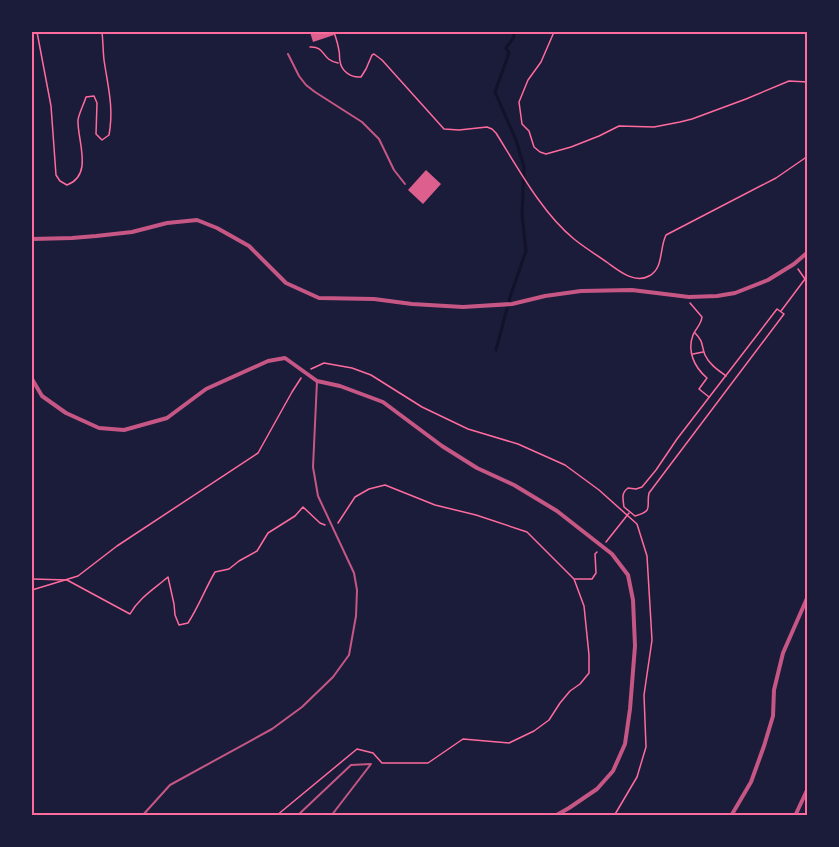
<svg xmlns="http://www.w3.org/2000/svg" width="839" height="847" viewBox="0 0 839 847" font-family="Quicksand,sans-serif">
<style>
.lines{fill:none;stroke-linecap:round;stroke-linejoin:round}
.stream{stroke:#12122b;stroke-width:3}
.building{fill:#dd5f8e}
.path{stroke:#ff6b9d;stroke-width:1.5}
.service{stroke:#c65784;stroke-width:2}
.minor{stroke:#c65784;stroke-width:4}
.neatline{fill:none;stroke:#ff6b9d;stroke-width:2}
</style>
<rect width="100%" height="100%" fill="#1b1b3a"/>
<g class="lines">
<!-- stream -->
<path class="stream" d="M496,350L510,297L526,251L522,214L524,167L516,140L495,92L509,53L506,48L514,37L513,32"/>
</g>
<!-- building -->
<g class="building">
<path d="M310,32H333L334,35L313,42Z"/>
<path d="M426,170L441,184L423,204L408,190Z"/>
</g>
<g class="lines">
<!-- path -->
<g class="path">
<path d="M37,32L51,106L56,175L60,181L67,185C94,175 77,140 78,120C79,113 84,104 86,97L94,96L97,103L96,134L102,140L109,135C114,108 108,87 104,60C103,51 103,41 102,32"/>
<path d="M334,32C336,38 338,44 339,51C340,54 339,57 340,61C341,71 351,78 361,77L366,69L372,55L374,54L382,60L444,129L459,130L487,127L492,129L496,133C518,168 542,213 574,239C585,248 597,255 608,263C619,271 635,284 649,276C664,268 659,249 666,235L776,178L808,156"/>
<path d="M554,32L541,62L528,80L519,102L522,124L529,131L534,147L540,152L546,154L571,147L599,136L619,126L654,127L680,122L692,119L746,99L789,81L808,82"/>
<path d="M310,47C326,46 321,60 338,63"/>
<path d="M798,269L805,279L808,280"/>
<path d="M690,303L702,317C701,325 696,328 693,335C687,351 694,367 707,378L699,389L709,397"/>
<path d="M777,309L784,314L649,493C646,507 654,511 635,516L624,507C623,499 621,493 628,488L636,489L642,487L656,470L677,439Z"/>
<path d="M781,311L805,279"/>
<path d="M695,333C704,342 701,345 705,355C709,364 718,370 726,376"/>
<path d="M693,354L703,352"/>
<path d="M311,369L324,363L352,368L371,375L422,407L468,429L518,444L565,465L599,490L637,524L647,556L652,640L644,695L646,747L637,777L614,816"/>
<path d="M606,542L629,513"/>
<path d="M32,579L67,580L130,614C139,598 154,589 168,577L174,604L175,615L179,625L188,623C199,606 205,589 215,572L229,569L239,561L257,551L268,533L295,516L303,507L320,523L325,525"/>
<path d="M575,579H592L596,573L595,554L597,552"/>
<path d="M32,590L78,576L117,546L258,453L292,392L301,378"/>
<path d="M276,816L357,749L373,753L382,763H428L463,739L509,743L534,731L549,720L560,703L570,691L580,684L589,673V655L584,606L574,579L527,532L476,515L435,505L385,485L369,489L355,497L338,523"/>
</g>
<!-- service -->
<g class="service">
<path d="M288,54L299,76L306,85L315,92L362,122L379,139L394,170L405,184"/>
<path d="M142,816L170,785L272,729L302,707L333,677L349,655L356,616L357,590L354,573L318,496L313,467L317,381"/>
<path d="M297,816L351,765L371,764L331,816"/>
</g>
<!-- minor -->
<g class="minor">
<path d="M32,239L72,238L96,236L132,232L167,223L197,220L217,228L249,246L286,283L319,298L374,299L412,304L463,307L512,304L545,296L581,291L632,290L689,297L717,296L735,293L768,280L794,264L808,252"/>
<path d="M32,379L42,396L66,413L99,428L124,430L167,418L206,389L268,361L285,358L317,381L340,386L383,402L442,446L477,468L514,485L557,511L612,554L628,575L633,600L635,646L630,709L625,744L613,771L597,789L569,808L555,816"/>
<path d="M731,816L751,782L764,746L773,716L774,690L783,653L808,596"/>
<path d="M795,816L808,788"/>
</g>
</g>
<!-- border -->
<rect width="839" height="847" fill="none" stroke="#1b1b3a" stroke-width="66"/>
<rect x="33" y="33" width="773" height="781" class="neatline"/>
</svg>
